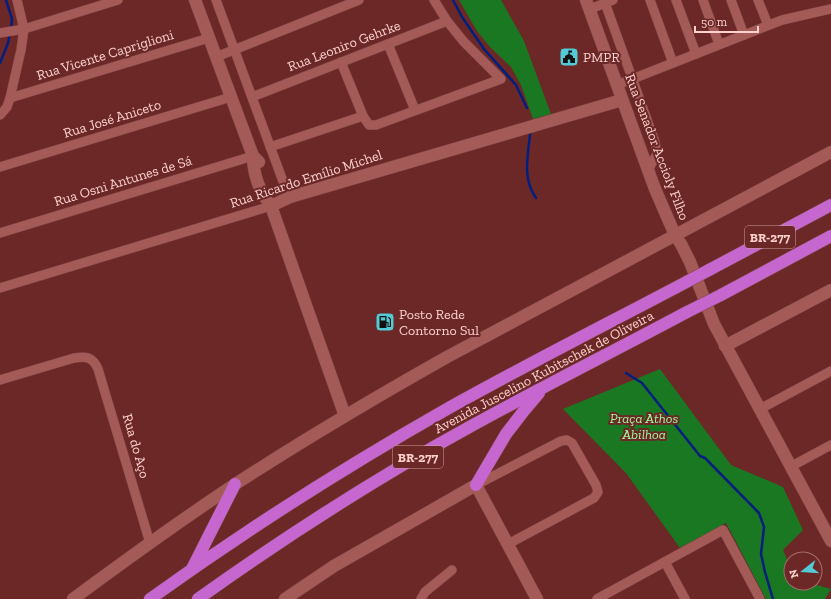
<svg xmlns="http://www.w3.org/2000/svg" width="831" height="599" viewBox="0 0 831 599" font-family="'Zilla Slab',serif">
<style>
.green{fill:#1b7822}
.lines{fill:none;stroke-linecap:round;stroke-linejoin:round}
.stream{stroke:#021f7f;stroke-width:2.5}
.minor-casing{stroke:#814648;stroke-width:10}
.tertiary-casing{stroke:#814648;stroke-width:13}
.secondary-casing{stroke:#814648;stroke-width:13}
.motorway-casing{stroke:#814648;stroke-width:13}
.minor{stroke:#a45b57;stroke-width:9}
.tertiary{stroke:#a45b57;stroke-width:12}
.secondary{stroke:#a45b57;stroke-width:12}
.motorway{stroke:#c567ce;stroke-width:12}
.motorway-bridge-casing{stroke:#814648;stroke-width:13;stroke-linecap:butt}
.motorway-bridge{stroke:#c567ce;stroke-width:12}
.labels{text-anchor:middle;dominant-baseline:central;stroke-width:4;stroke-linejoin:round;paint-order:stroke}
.shield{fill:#6b2827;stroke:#d09e9c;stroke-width:1}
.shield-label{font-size:13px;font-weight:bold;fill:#fcd1ce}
.street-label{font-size:14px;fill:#fcd1ce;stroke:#6b2827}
.poi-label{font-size:14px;fill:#fcd1ce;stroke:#6b2827;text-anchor:start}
.park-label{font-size:14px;font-style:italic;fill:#9efa9c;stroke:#6b2827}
</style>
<rect width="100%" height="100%" fill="#6b2827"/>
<!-- green -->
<g class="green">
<path d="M459,0H501L524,41L551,114L533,119L521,85L511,67L490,47L477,31Z"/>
<path d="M660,369L731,465L783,487L803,530L783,550L791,568V583H810L831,589L825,599H766L726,523L680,548L626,473L563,409Z"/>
</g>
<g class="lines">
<!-- stream -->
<g class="stream">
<path d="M6,0L12,19L11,29"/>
<path d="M453,0L462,17L484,49L516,85L527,108"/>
<path d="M0,63L8,43L10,33"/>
<path d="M530,134C528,157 522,178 536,198"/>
<path d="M626,373L642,383L700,456L705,458L759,513L764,527L761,554L765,572L773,599"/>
</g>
<!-- minor casing -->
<g class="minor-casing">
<g id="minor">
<path d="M216,0L284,184"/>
<path d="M604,0L655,142L657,154L648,170"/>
<path d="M650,0L673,63"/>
<path d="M676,0L696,54"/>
<path d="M703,0L719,44"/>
<path d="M731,0L744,35"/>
<path d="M758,0L768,25"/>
<path d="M590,9L613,0"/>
<path d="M0,33L24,29L118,0"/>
<path d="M388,44L415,110"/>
<path d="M216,57L359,0"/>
<path d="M341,62L363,116"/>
<path d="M617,85L782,20L831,9"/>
<path d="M252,97L447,21"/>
<path d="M10,98L209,38"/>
<path d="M0,115L7,107L10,98L21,50L24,29L17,0"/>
<path d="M270,147L363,116L369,125H376L501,79L464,42L447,21L434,0"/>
<path d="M0,167L231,97"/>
<path d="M0,233L253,156"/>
<path d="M0,288L271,206"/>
<path d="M0,380L74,358C86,356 93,357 98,369L150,543"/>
<path d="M760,409L831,371"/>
<path d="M790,467L831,445"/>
<path d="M476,485L561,441L567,440L572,443L596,485L598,492L594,498L508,544"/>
<path d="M665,562L685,599"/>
<path d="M421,599L425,592L452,570"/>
<path d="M597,599L723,530L760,599"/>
</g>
</g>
<!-- tertiary casing -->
<g class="tertiary-casing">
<g id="tertiary">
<path d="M195,0L253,156L259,162"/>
<path d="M586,0L655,189L675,235L681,244L690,262L714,324L831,541"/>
<path d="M253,156C253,174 260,192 271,206L345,416"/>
<path d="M271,206L290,197L622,100"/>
<path d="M725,346L831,290"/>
<path d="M476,485L537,599"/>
</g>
</g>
<!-- secondary casing -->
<g class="secondary-casing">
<g id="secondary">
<path d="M73,599C127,559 181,520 237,483C305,439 376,397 447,357L831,152"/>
<path d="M285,599L334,566L476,485"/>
</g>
</g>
<!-- motorway casing -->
<g class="motorway-casing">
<g id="motorway">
<path d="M709,270L831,205"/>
<path d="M721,295L831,236"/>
<path d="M476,485L506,434L523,412L539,393"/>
<path d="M193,567L235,484"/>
<path d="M150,599C246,530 345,467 447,409C522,367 599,328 675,288"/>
<path d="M198,599C286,536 378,477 473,425C544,386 616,350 687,312"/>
</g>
</g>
<!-- minor -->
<use href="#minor" class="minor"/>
<!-- tertiary -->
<use href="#tertiary" class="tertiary"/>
<!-- secondary -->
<use href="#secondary" class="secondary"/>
<!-- motorway -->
<use href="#motorway" class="motorway"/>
<!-- motorway-bridge casing -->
<g class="motorway-bridge-casing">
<g id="motorway-bridge">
<path d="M675,288L709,270"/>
<path d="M687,312L721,295"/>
</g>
</g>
<!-- motorway-bridge -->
<use href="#motorway-bridge" class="motorway-bridge"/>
</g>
<!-- icons -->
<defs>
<g id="civic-square" transform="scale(1)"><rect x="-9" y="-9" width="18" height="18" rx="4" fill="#52cbd7" stroke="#6b2827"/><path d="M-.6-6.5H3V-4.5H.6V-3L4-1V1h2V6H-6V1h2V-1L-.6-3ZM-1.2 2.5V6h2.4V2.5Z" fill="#111"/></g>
<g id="fuel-square" transform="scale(1)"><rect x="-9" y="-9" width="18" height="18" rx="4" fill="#52cbd7" stroke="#6b2827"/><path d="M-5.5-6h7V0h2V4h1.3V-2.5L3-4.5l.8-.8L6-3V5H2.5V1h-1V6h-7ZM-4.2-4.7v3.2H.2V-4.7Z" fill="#111"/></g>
</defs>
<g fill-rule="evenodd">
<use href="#civic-square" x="569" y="57"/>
<use href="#fuel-square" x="385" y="322"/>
</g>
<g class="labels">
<!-- shield labels -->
<g class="shield">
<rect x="745" y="226" width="50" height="22" rx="3"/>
<rect x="393" y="446" width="50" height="22" rx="3"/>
</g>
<g class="shield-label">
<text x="770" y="237">BR-277</text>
<text x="418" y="457">BR-277</text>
</g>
<!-- street labels -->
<g class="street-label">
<text transform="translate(344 46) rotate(-21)">Rua Leoniro Gehrke</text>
<text transform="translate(105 55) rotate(-17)">Rua Vicente Capriglioni</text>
<text transform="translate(112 119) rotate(-17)">Rua José Aniceto</text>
<text transform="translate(657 147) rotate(69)">Rua Senador Accioly Filho</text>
<text transform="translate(306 179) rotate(-18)">Rua Ricardo Emílio Michel</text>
<text transform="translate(123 181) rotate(-17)">Rua Osni Antunes de Sá</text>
<text transform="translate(544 372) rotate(-28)">Avenida Juscelino Kubitschek de Oliveira</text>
<text transform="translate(136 446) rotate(74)">Rua do Aço</text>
</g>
<!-- poi labels -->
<g class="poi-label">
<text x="583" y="57">PMPR</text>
<text x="399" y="314">Posto Rede<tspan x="399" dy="16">Contorno Sul</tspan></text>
</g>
<!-- park labels -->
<g class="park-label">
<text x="644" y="418">Praça Athos<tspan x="644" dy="16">Abilhoa</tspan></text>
</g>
</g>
<!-- north arrow -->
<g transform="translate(803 571) rotate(253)"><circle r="19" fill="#6b2827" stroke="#a56c6a"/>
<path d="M0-3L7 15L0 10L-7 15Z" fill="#52cbd7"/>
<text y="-6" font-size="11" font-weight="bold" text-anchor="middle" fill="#fcd1ce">N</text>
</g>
<!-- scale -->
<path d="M695 26v6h63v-6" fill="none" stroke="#fcd1ce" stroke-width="2"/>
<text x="701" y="26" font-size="12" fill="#fcd1ce" stroke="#6b2827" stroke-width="3" paint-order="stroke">50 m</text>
</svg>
